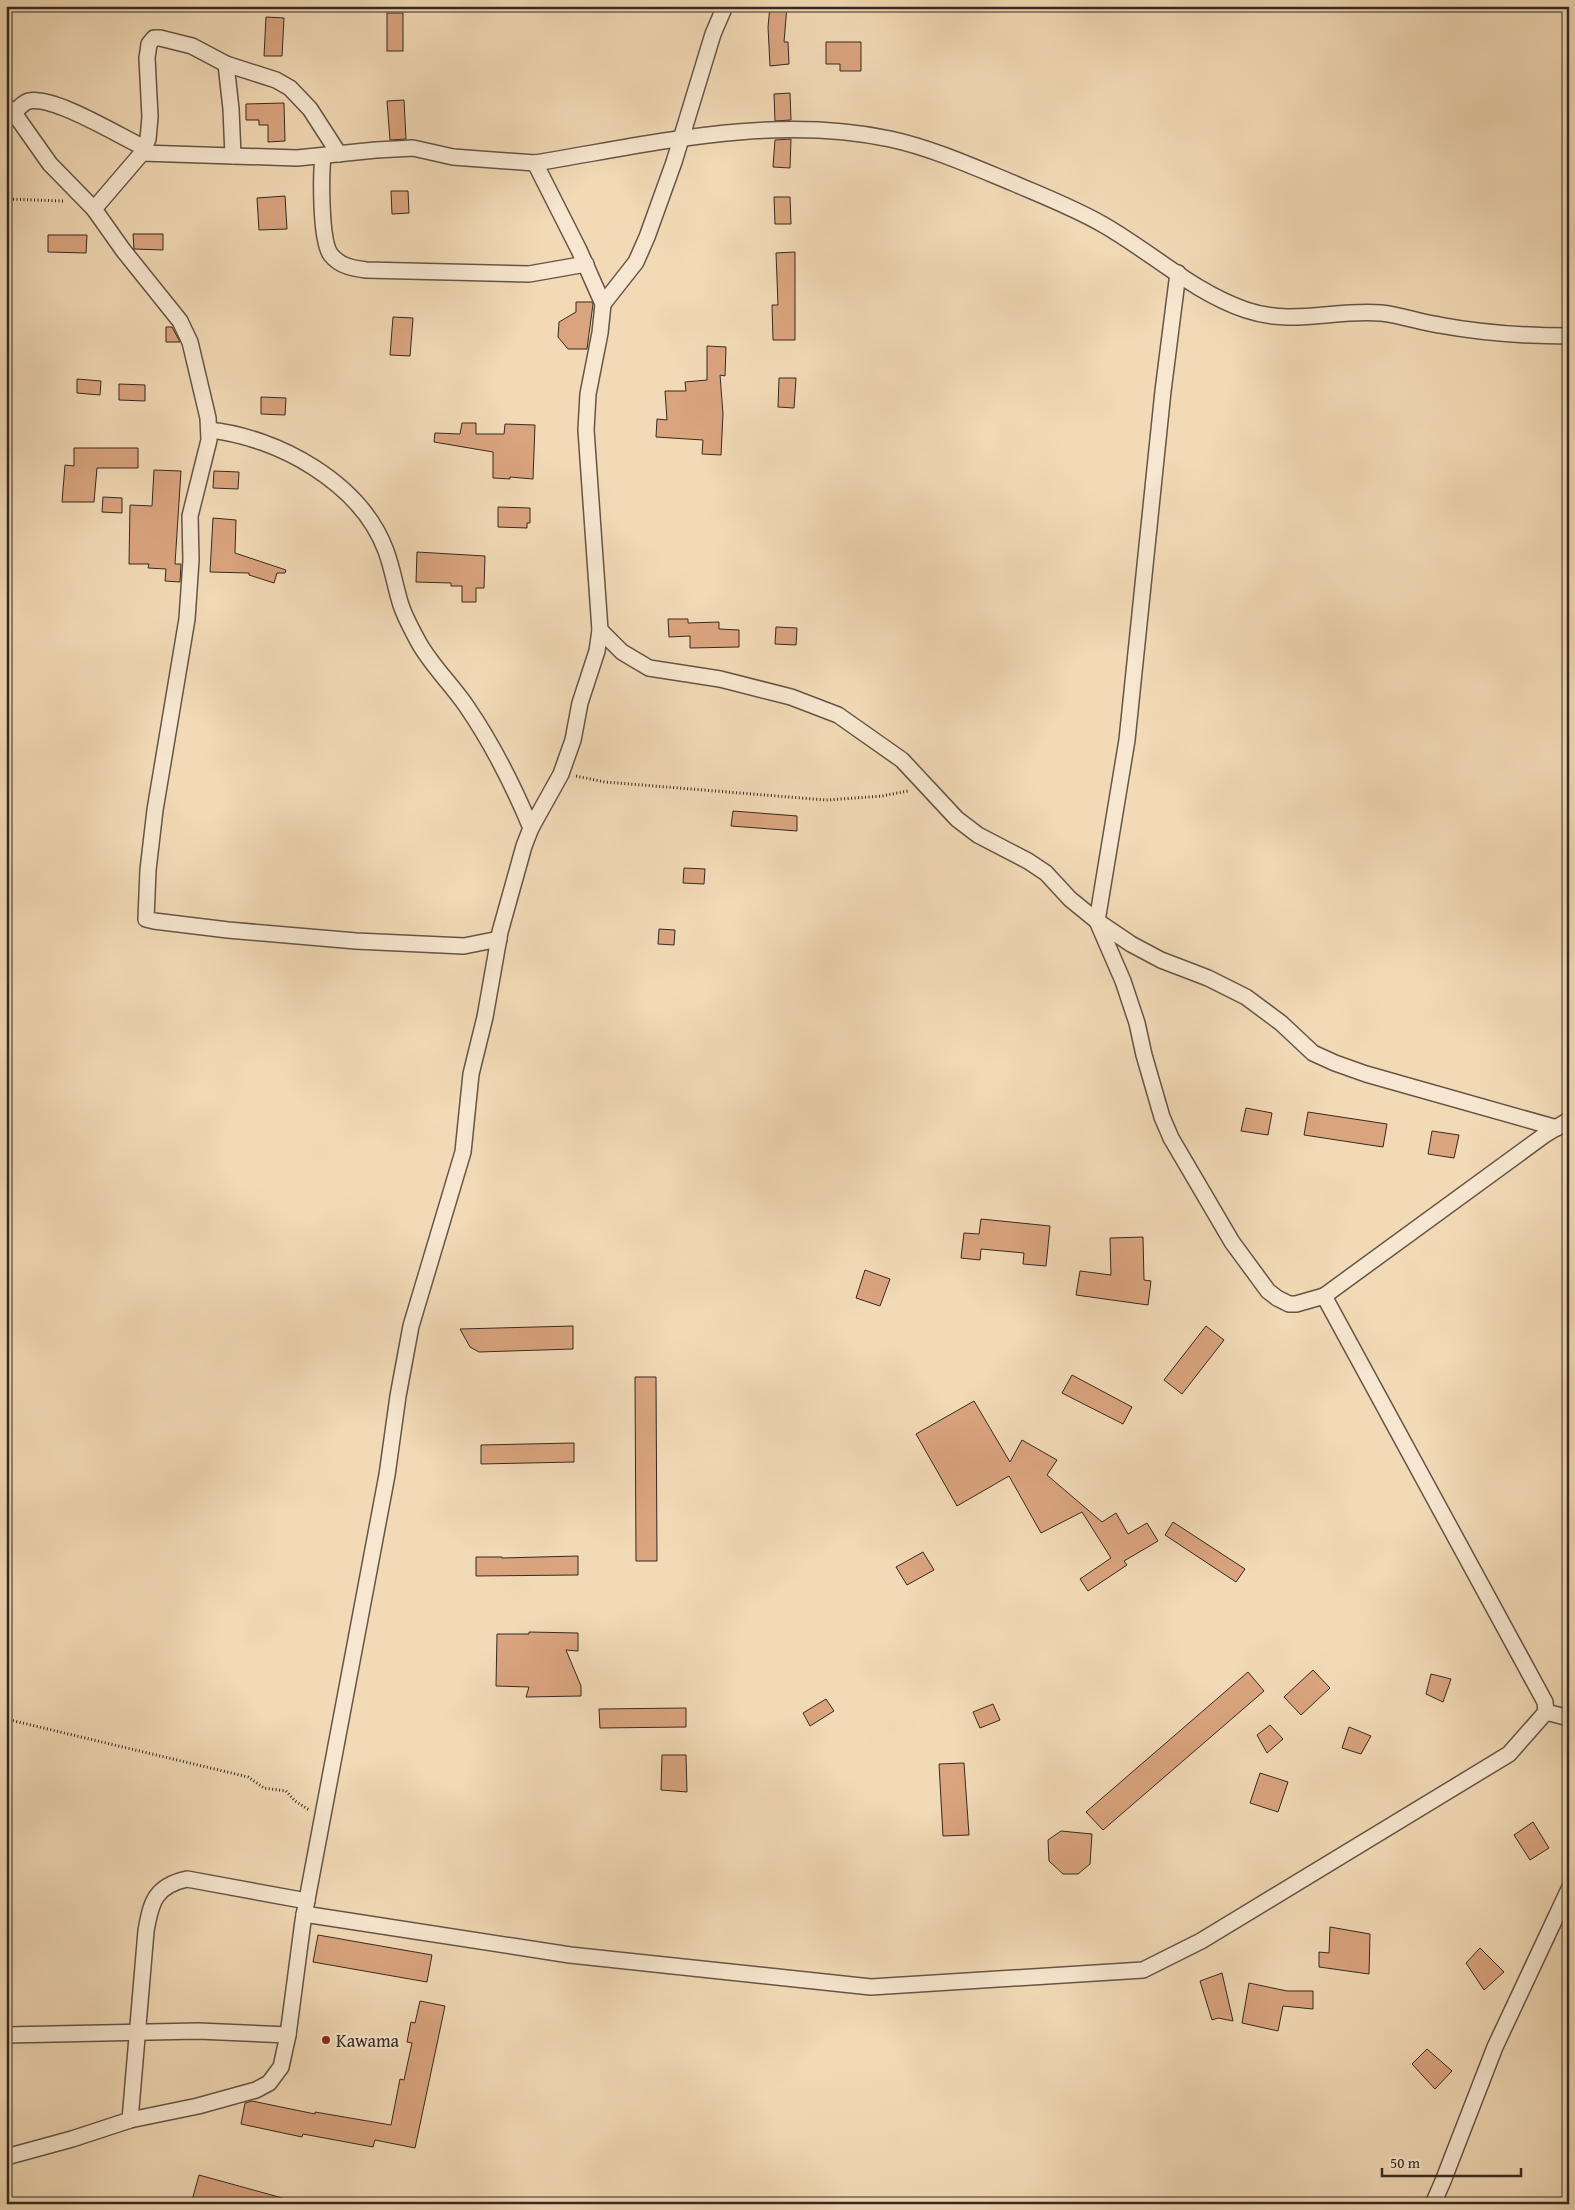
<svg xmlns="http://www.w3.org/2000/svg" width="1575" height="2210" viewBox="0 0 1575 2210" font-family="'Gentium Book Plus',serif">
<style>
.building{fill:#daa47f;stroke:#362922}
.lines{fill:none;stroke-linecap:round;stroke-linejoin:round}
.street-casing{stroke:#655547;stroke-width:18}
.path{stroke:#362922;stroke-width:3;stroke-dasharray:1 2.5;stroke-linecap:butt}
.street{stroke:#f7e7d0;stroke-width:15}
.poi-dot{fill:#8f2418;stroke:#f7e7d0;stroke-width:2}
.labels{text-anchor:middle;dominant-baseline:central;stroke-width:4.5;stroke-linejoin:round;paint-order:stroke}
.poi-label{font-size:18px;fill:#362922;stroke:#f7e7d0;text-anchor:start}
</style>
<rect width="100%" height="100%" fill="#f2dab6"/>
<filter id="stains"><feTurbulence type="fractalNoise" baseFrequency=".004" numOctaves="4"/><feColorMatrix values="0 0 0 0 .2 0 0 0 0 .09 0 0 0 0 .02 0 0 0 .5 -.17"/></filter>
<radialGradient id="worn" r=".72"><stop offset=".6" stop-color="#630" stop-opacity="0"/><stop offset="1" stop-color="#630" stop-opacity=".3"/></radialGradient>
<!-- building -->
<g class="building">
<path d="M770,6H787L784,42H788L789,64L770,66L768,27Z"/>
<rect x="387" y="13" width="16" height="38"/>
<path d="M266,17L284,18L282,56H264Z"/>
<path d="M826,42H861V71H840V64H826Z"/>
<path d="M790,93L791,120L775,121L774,94Z"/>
<path d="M404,100L406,139L390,140L387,101Z"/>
<path d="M284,103L285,141L268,142V125H259V120H246V104Z"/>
<path d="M791,139L790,168L773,167L775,140Z"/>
<path d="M391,191H408L409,213L392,214Z"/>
<path d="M285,196L287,229L259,230L257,198Z"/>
<path d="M774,197H790L791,224H775Z"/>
<path d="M133,234H163V250L134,249Z"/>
<path d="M48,235H87L86,253L48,252Z"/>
<path d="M795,252V340H773L772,305H778L776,253Z"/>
<path d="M576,302H592L593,304L587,349H568L558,337L559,322L576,312Z"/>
<path d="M393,317L413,318L410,356L390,355Z"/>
<path d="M166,327H172L180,342H166Z"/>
<path d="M707,346L726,347L725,376L720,375L723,414L721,455L702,454L703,440L656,437L657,419L667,420L665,391H686L685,382L707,380Z"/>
<path d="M779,378H796L794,408L778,407Z"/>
<path d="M77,379L101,381L100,395L77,393Z"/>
<path d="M119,384L145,385V401L119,400Z"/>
<path d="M261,397L286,398L285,415L261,414Z"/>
<path d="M462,423H476V434H504L505,424L535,425L533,479L510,477V479L493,478V452L434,442L435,433L460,434Z"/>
<path d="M74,448H138V468H97L94,502H62L65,465L74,466Z"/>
<path d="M154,470L181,471L175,564H181L180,582L165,581L166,569L148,568L149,564H129L130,505L152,506Z"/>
<path d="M214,471L239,472L238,489L213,488Z"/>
<path d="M103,497L122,498V513L102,512Z"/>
<path d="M498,507L530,508V523H527V528L498,527Z"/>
<path d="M213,518L236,520L235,553L286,570L285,573H277L274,583L249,575V573L210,572Z"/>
<path d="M417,552L485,556L484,588H476V602H462V586H451V583L416,582Z"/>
<path d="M668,619H688V623L719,622V629L739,630V647L690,648V636L669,637Z"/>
<path d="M776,627L797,628L796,645L775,644Z"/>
<path d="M733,811L797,816V831L731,826Z"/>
<path d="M684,868L705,869L704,884L683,883Z"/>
<path d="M659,929L675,930L674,945L658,944Z"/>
<path d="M1246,1108L1272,1113L1268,1135L1241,1131Z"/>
<path d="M1308,1112L1387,1124L1383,1147L1304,1135Z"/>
<path d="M1432,1131L1459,1135L1454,1158L1428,1154Z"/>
<path d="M981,1219L1050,1226L1046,1266L1023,1264L1024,1253L981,1249L980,1260L961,1258L964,1233L979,1234Z"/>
<path d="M1143,1237L1144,1280L1151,1281L1148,1305L1076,1295L1080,1271L1111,1275L1110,1238Z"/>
<path d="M865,1270L890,1279L880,1306L856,1298Z"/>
<path d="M573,1326V1349L479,1352L470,1347L460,1329Z"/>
<path d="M1206,1326L1224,1340L1182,1394L1164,1380Z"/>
<path d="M1072,1375L1132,1407L1123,1424L1062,1393Z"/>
<path d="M635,1377H656L657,1561H636Z"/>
<path d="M974,1401L1010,1462L1022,1440L1057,1460L1047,1475L1102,1522L1116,1513L1128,1534L1147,1523L1158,1541L1124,1561L1127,1565L1088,1591L1080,1579L1111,1558L1082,1512L1041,1533L1009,1476L957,1506L916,1434Z"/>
<path d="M574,1443V1462L481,1464V1445Z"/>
<path d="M1173,1522L1245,1569L1236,1582L1165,1535Z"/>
<path d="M923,1552L934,1570L907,1585L896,1567Z"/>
<path d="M578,1556V1575L476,1576V1557H502V1558Z"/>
<path d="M529,1632L578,1633V1651L566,1650L581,1686V1696L526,1697L529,1687L496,1686L497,1634H529Z"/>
<path d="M1313,1670L1330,1688L1301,1715L1284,1697Z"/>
<path d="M1248,1672L1264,1691L1103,1830L1086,1812Z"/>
<path d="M1431,1674L1451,1679L1443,1702L1426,1694Z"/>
<path d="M826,1699L834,1711L810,1726L803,1713Z"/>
<path d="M993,1704L1000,1720L980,1728L973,1712Z"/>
<path d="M686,1708V1727L600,1728L599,1709Z"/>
<path d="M1270,1725L1283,1739L1267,1753L1257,1735Z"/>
<path d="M1349,1727L1371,1736L1361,1754L1342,1748Z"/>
<path d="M662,1755H686L687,1792L661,1790Z"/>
<path d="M964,1763L969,1835L943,1836L939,1764Z"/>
<path d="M1260,1773L1288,1782L1278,1812L1250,1803Z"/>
<path d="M1533,1822L1549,1848L1530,1860L1514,1835Z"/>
<path d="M1061,1831L1092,1834L1090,1864L1078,1874H1063L1049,1861L1048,1840Z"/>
<path d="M1330,1927L1370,1934L1369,1974L1319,1967V1952L1329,1953Z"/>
<path d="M318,1935L432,1955L427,1982L313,1962Z"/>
<path d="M1480,1948L1504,1972L1484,1990L1466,1963Z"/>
<path d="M1222,1973L1233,2021L1218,2018L1212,2020L1200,1981Z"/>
<path d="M1249,1983L1287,1991H1313V2009L1283,2006L1278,2031L1242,2023Z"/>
<path d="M420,2001L445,2006L415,2148L375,2140L373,2147L303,2134L302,2137L241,2124L245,2103L252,2101L315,2114V2112L391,2125L400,2079L404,2080L412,2043L407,2042L411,2022L415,2023Z"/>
<path d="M1427,2049L1452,2071L1435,2089L1412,2064Z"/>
<path d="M199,2175L286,2199L285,2204H191Z"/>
</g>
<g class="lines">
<!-- street casing -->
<g class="street-casing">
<g id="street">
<path d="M226,64L231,109L233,156"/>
<path d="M6,106L14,113L50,164L94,209L123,250L180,321L190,342L208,418L209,440L190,516L191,560L187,619L155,810L148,870L146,919L154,921L228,930L356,941L464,946L499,939"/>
<path d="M14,113C19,108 22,103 29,101C55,96 119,136 145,148"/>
<path d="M323,156C321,175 320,241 331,255C340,266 352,268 366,270L529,274L586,264"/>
<path d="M535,163C652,144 772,114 890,139C932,148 974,167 1013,183C1043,196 1074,208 1102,224C1150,251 1193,292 1246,310C1293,326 1334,309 1381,313C1400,315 1420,322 1439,325C1482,333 1525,336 1569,336"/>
<path d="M94,209L142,153L148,139L150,117L147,58L149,44L154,38H160L192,46L226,64L276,80L290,88L310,109L339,154"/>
<path d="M1178,273L1163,391L1127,740L1097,921L1123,981L1137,1023L1144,1055L1162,1117L1171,1138L1232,1242L1268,1291L1277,1298L1289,1304H1296L1324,1296"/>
<path d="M603,304L636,262L647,237L674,162L713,34L725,6"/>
<path d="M209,430C278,437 361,483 386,551C392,567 395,585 400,602C404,616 412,630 419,643C432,666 452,685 467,707C493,745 513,785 531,828"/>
<path d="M600,630L622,652L649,668L720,679L791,697L838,715L902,760L957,819L978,835L1028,861L1046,873L1070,899L1097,921L1131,944L1161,960L1208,978L1246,997L1281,1023L1313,1053L1335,1063L1366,1074L1557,1128"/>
<path d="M1546,1712L1569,1718"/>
<path d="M304,1914L570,1955L871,1987L1143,1970L1201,1941L1509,1754L1546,1712L1545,1702L1324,1296L1546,1134L1569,1120"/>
<path d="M6,2035L198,2031L288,2035"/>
<path d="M130,2120L146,1931C151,1902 155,1886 187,1879L307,1901"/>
<path d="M6,2157L72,2139L130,2120L198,2106L256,2090L269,2083L281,2067L288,2035L303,1921L387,1475L398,1396L411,1326L463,1152L471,1074L485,1017L500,932L524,846L531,828L561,774L573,740L580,703L597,651L600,630L586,430L588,394L600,333L603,304L579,250L535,163L453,157L413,148L376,150L297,158L142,153"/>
<path d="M1433,2204L1443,2181L1495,2047L1569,1889"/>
</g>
</g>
<!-- path -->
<g class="path">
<path d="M6,199L63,201"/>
<path d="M576,776L605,782L826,800L882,796L908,791"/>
<path d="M6,1719L248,1777L264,1788L286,1791L295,1801L309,1810"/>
</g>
<!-- street -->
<use href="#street" class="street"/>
</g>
<!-- markers -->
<circle class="poi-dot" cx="326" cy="2040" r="5"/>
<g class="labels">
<!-- poi labels -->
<g class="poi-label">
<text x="336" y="2040">Kawama</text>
</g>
</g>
<!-- margin -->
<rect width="1575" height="2210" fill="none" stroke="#f2dab6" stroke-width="25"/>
<rect x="8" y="8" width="1560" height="2195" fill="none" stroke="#362922" stroke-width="2.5"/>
<rect x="12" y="12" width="1550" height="2185" fill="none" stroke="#362922"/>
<!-- scale -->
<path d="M1382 2168v8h139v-8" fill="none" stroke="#362922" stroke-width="2.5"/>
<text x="1390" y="2168" font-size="15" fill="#362922" stroke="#f7e7d0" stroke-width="4" paint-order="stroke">50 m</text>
<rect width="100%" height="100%" filter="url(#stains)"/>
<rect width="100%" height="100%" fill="url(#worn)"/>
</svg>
